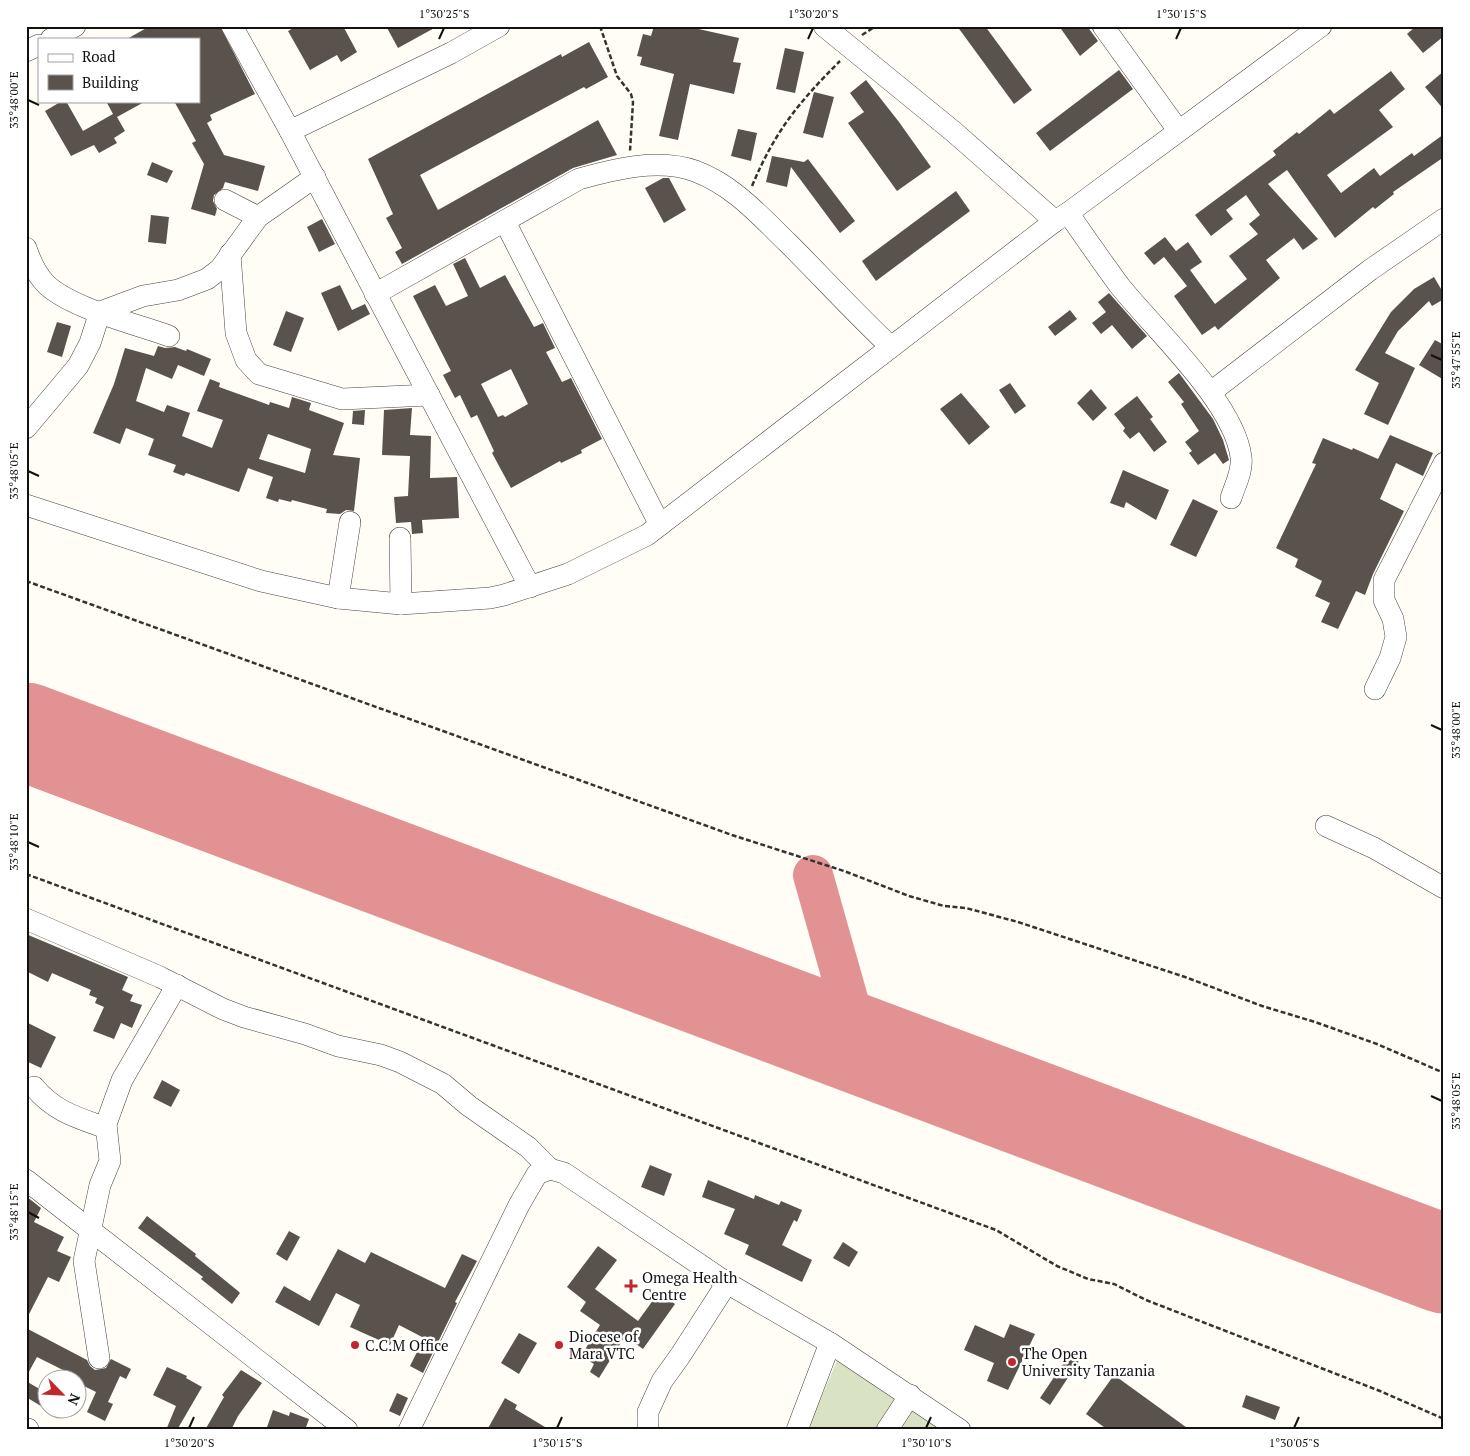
<svg xmlns="http://www.w3.org/2000/svg" width="1470" height="1456" viewBox="0 0 1470 1456" font-family="'PT Serif',serif">
<style>
.cemetery{fill:#d9e3c4}
.lines{fill:none;stroke-linecap:round;stroke-linejoin:round}
.taxiway{stroke:#e29292;stroke-width:40}
.runway{stroke:#e29292;stroke-width:99}
.building{fill:#5a524d;fill-rule:evenodd}
.minor-casing{stroke:#444;stroke-width:22}
.path{stroke:#333;stroke-width:2.5;stroke-dasharray:5 2.5;stroke-linecap:butt}
.minor{stroke:#fff;stroke-width:21}
.ticks{fill:none;stroke:#111;stroke-width:2}
.poi-dot{fill:#c4262e;stroke:#fff;stroke-width:2}
.labels{text-anchor:middle;dominant-baseline:central;stroke-width:5;stroke-linejoin:round;paint-order:stroke}
.poi-label{font-size:15px;fill:#111;stroke:#fff;text-anchor:start}
.neatline{fill:none;stroke:#111;stroke-width:2}
.ticks-label{font-size:12px;text-anchor:middle;fill:#111}
</style>
<rect width="100%" height="100%" fill="#fffdf5"/>
<!-- cemetery -->
<path class="cemetery" d="M843,1347L968,1430H807Z"/>
<g class="lines">
<!-- taxiway -->
<path class="taxiway" d="M813,875L861,1045"/>
<!-- runway -->
<path class="runway" d="M26,732L1444,1264"/>
</g>
<!-- building -->
<g class="building">
<path d="M150,26H220L255,94L210,115L212,120L207,123L224,155L265,166L258,191L225,182L223,188L214,195L213,201L217,209L215,216L191,209L204,164L192,143L196,141L174,101H199V39H127Z"/>
<path d="M297,26H343L357,52L341,62L337,55L310,70L288,31Z"/>
<path d="M386,26H438L398,48Z"/>
<path d="M654,26H685L739,38L733,62L741,63L734,94L690,84L678,140L659,136L674,74L640,65L642,57L637,56L643,34L651,36Z"/>
<path d="M957,26H985L1032,90L1014,104Z"/>
<path d="M1059,26H1087L1098,41L1080,56Z"/>
<path d="M1416,26H1444V36L1423,53L1407,34Z"/>
<path d="M589,42L608,77L586,89L584,87L420,175L438,210L598,120L617,155L573,168L402,264L395,252L402,248L386,218L393,214L368,159L561,54L562,57Z"/>
<path d="M785,48L804,52L795,93L776,89Z"/>
<path d="M1119,70L1133,89L1050,151L1036,133Z"/>
<path d="M1391,71L1405,89L1379,110L1393,127L1327,175L1341,193L1374,168L1380,176L1412,153L1414,156L1444,134V157L1393,192L1394,194L1375,209L1373,207L1335,238L1287,170L1268,184L1318,239L1303,250L1294,238L1266,260L1280,278L1218,330L1215,326L1202,335L1174,296L1187,286L1164,257L1154,265L1144,253L1165,237L1176,251L1188,242L1202,262L1190,270L1215,304L1247,279L1229,256L1258,234L1249,224L1260,215L1246,195L1226,210L1233,219L1211,236L1195,215L1276,155L1273,151L1297,132L1299,134L1330,109L1334,114Z"/>
<path d="M1444,71V110L1425,87Z"/>
<path d="M866,80L899,122L931,167L897,191L848,123L864,112L850,93Z"/>
<path d="M814,92L834,97L823,138L803,133Z"/>
<path d="M62,101H66L83,131L113,114L106,101H146L117,117L125,131L114,138L117,143L99,153L94,145L71,156L45,111Z"/>
<path d="M738,129L757,133L751,161L731,156Z"/>
<path d="M772,156L804,162L808,159L855,221L840,233L791,167L787,187L766,182Z"/>
<path d="M152,162L173,171L167,183L147,175Z"/>
<path d="M663,178H669L686,210L664,223L645,188Z"/>
<path d="M956,191L970,211L876,281L862,261Z"/>
<path d="M151,215L169,217L166,244L148,242Z"/>
<path d="M322,219L335,244L319,252L307,227Z"/>
<path d="M465,258L480,288L505,275L534,327L543,323L555,348L546,352L562,382L571,378L602,439L581,450L582,453L561,463L560,461L511,488L492,453L494,451L477,415L471,418L460,395L455,398L443,375L451,371L413,296L435,285L446,306L468,296L453,264ZM511,369L528,404L505,417L503,415L498,417L481,384Z"/>
<path d="M1434,277L1444,294V299L1432,306L1429,301L1398,331L1385,353L1415,368L1388,425L1364,414L1379,383L1355,370L1391,312L1414,289Z"/>
<path d="M340,285L352,310L365,304L370,314L338,331L321,293Z"/>
<path d="M1109,293L1147,336L1132,349L1112,325L1101,334L1092,323L1106,312L1098,302Z"/>
<path d="M1070,310L1077,319L1055,336L1048,327Z"/>
<path d="M286,311L304,318L291,352L273,345Z"/>
<path d="M57,322L71,326L62,357L47,352Z"/>
<path d="M1435,340L1444,345V380L1419,365Z"/>
<path d="M158,346L165,348L175,347L186,351L187,349L211,359L204,376L178,365L172,379L146,368L136,401L164,412L167,405L190,413L182,436L212,448L223,420L197,411L210,379L220,383L219,387L269,405L270,402L289,408L292,397L311,403L309,410L344,423L333,455L360,458L354,511L346,510L340,514L326,513L327,509L292,500L291,502L279,499L278,502L266,498L273,477L248,468L239,492L186,473L184,476L173,472L176,465L148,455L154,439L126,428L120,444L93,433L114,384L125,348L154,356ZM268,434L311,449L305,473L259,459Z"/>
<path d="M1179,373L1213,419L1223,440L1229,460L1223,464L1215,453L1198,465L1189,453L1192,451L1185,442L1199,431L1181,404L1184,402L1168,382Z"/>
<path d="M1010,383L1026,406L1015,414L999,390Z"/>
<path d="M1091,389L1107,408L1093,421L1077,403Z"/>
<path d="M961,393L990,427L969,445L940,409Z"/>
<path d="M1137,396L1153,417L1150,419L1167,442L1154,452L1139,432L1130,439L1123,431L1125,428L1114,414Z"/>
<path d="M412,408L410,435L431,436L430,478L457,477L459,518L422,520L423,533L412,534L411,522L396,523L394,497L408,496L410,456L382,455L384,410Z"/>
<path d="M365,410L364,425L352,424L353,411Z"/>
<path d="M1390,435L1433,453L1423,476L1396,463L1380,499L1404,511L1373,574L1365,595L1356,591L1338,629L1321,622L1330,603L1315,596L1322,581L1295,567L1298,559L1276,548L1316,464L1312,463L1323,438L1352,450L1353,448L1378,459Z"/>
<path d="M1123,470L1169,490L1156,520L1126,502L1124,508L1110,503Z"/>
<path d="M1193,499L1218,511L1196,557L1170,545Z"/>
<path d="M26,934L128,977L122,990L133,995L130,1001L142,1005L132,1028L121,1023L114,1039L93,1031L104,1007L95,1003L97,998L89,995L91,990L52,973L48,982L26,971Z"/>
<path d="M26,1022L56,1037L41,1068L26,1061Z"/>
<path d="M162,1080L180,1090L171,1107L153,1098Z"/>
<path d="M650,1165L672,1174L664,1196L641,1187Z"/>
<path d="M708,1180L754,1199L755,1195L779,1205L781,1201L802,1210L797,1222L794,1220L782,1245L812,1260L802,1282L745,1254L749,1245L724,1234L735,1209L702,1197Z"/>
<path d="M26,1196L41,1208L34,1222L64,1237L57,1251L71,1257L59,1282L48,1277L26,1320Z"/>
<path d="M147,1216L196,1254L195,1256L238,1291L240,1293L232,1304L201,1279L203,1277L138,1228Z"/>
<path d="M289,1231L300,1237L287,1261L276,1254Z"/>
<path d="M843,1242L858,1252L849,1267L833,1258Z"/>
<path d="M598,1246L617,1260L595,1289L638,1321L659,1292L675,1304L643,1349L625,1336L599,1378L590,1372L594,1364L581,1356L600,1325L580,1311L586,1302L567,1287Z"/>
<path d="M338,1249L365,1263L371,1252L445,1288L462,1254L477,1261L455,1302L457,1303L423,1373L410,1366L424,1338L399,1325L390,1345L350,1327L360,1305L336,1293L319,1326L275,1302L284,1286L310,1301Z"/>
<path d="M1010,1324L1035,1334L1008,1390L987,1381L994,1363L964,1350L975,1325L1004,1338Z"/>
<path d="M26,1328L87,1360L90,1366L95,1370L106,1368L111,1359L131,1369L126,1379L120,1376L108,1402L113,1404L105,1421L87,1412L96,1392L78,1383V1378H64L67,1372L37,1357L26,1377Z"/>
<path d="M519,1333L537,1343L519,1374L501,1363Z"/>
<path d="M1069,1355L1079,1361L1050,1405L1040,1398Z"/>
<path d="M167,1367L187,1376L186,1378L202,1387L177,1430H166L176,1406L153,1395Z"/>
<path d="M241,1370L262,1383L238,1416L231,1430H205L224,1397L222,1395Z"/>
<path d="M1114,1375L1190,1430H1108L1086,1414Z"/>
<path d="M26,1381L48,1394L41,1406L26,1397Z"/>
<path d="M397,1393L408,1398L400,1416L389,1411Z"/>
<path d="M1246,1395L1280,1407L1275,1420L1242,1407Z"/>
<path d="M505,1398L517,1405L515,1409L550,1430H487Z"/>
<path d="M273,1410L289,1416L290,1412L309,1419L305,1430H266Z"/>
</g>
<g class="lines">
<!-- minor casing -->
<g class="minor-casing">
<g id="minor">
<path d="M232,26L290,131L530,587"/>
<path d="M824,26L954,132L1055,221"/>
<path d="M1103,26L1178,130"/>
<path d="M51,39L75,26"/>
<path d="M26,51L39,45"/>
<path d="M290,131L451,53L499,26"/>
<path d="M225,200L258,217"/>
<path d="M1068,213C1085,237 1102,262 1119,285C1154,329 1234,402 1241,457C1243,471 1235,485 1231,498"/>
<path d="M505,222L660,525"/>
<path d="M26,248C30,260 35,272 44,282C66,307 136,324 169,336"/>
<path d="M230,254L236,333L246,360L259,374L342,399L429,395"/>
<path d="M375,294L579,179C615,169 658,158 695,171C733,185 759,215 788,243C822,277 855,313 890,346"/>
<path d="M1211,392L1370,270L1444,219"/>
<path d="M26,428L78,366L90,343L100,312L143,296L178,290L207,279L220,269L258,217L315,177"/>
<path d="M26,505L261,581L338,598L401,604L490,598L504,595L568,574L647,535L1055,221L1068,213L1321,26"/>
<path d="M400,538L401,604"/>
<path d="M338,598L350,522"/>
<path d="M1375,689L1390,658L1396,637L1393,619L1384,600V580L1444,463"/>
<path d="M1326,826L1374,848L1444,888"/>
<path d="M26,919L160,977L223,1009L244,1017L305,1034L338,1046L381,1055L400,1062L443,1084L469,1106L528,1147L550,1169"/>
<path d="M34,1087C55,1112 76,1117 106,1128"/>
<path d="M26,1180L347,1430"/>
<path d="M99,1358L84,1261L100,1185L110,1161L106,1124L122,1080L177,985"/>
<path d="M27,1430L28,1429"/>
<path d="M409,1430L519,1205L537,1174L550,1169L564,1173L727,1283L830,1343L960,1430"/>
<path d="M648,1430V1412L662,1381L680,1356L727,1283"/>
<path d="M797,1430L830,1343"/>
<path d="M887,1430L910,1395"/>
</g>
</g>
<!-- path -->
<g class="path">
<path d="M600,26L617,76L631,94L633,102L630,151"/>
<path d="M862,35L876,26"/>
<path d="M752,186C775,131 799,102 840,61"/>
<path d="M26,581L732,835L844,871L909,896L944,906L966,908L1018,922L1185,977L1262,1006L1315,1022L1377,1044L1444,1073"/>
<path d="M26,874L996,1230L1057,1266L1088,1279L1114,1284L1146,1300L1380,1391L1444,1419"/>
</g>
<!-- minor -->
<use href="#minor" class="minor"/>
</g>
<!-- ticks -->
<path class="ticks" d="M439,39L444,28M808,39L813,28M1176,39L1181,28M28,100L39,105M1431,355L1442,360M28,471L39,476M1431,725L1442,730M28,842L39,847M1431,1096L1442,1101M28,1212L39,1218M189,1428L194,1417M557,1428L562,1417M926,1428L931,1417M1294,1428L1299,1417"/>
<!-- markers -->
<g class="poi-dot">
<path d="M628.5 1278.5h5v5h5v5h-5v5h-5v-5h-5v-5h5z"/>
<circle cx="355" cy="1345" r="5"/>
<circle cx="559" cy="1345" r="5"/>
<circle cx="1012" cy="1362" r="5"/>
</g>
<g class="labels">
<!-- poi labels -->
<g class="poi-label">
<text x="642" y="1277">Omega Health<tspan x="642" dy="17">Centre</tspan></text>
<text x="569" y="1336">Diocese of<tspan x="569" dy="17">Mara VTC</tspan></text>
<text x="365" y="1345">C.C.M Office</text>
<text x="1022" y="1353">The Open<tspan x="1022" dy="17">University Tanzania</tspan></text>
</g>
</g>
<!-- border -->
<rect width="1470" height="1456" fill="none" stroke="#ffffff" stroke-width="55"/>
<!-- legend -->
<rect x="38" y="38" width="162" height="65" fill="#ffffff" stroke="#a0a0a0"/>
<rect x="48" y="54" width="25" height="8" fill="#ffffff" stroke="#a0a0a0"/>
<text x="82" y="62" font-size="15" fill="#111111">Road</text>
<rect x="48" y="75" width="25" height="15" fill="#5a524d" stroke="#a0a0a0"/>
<text x="82" y="88" font-size="15" fill="#111111">Building</text>
<!-- north arrow -->
<g transform="translate(62 1394) rotate(114)"><circle r="24" fill="#ffffff" stroke="#a0a0a0"/>
<path d="M0-4L9 19L0 12L-9 19Z" fill="#c4262e"/>
<text y="-8" font-size="14" font-weight="bold" text-anchor="middle" fill="#111111">N</text>
</g>
<rect x="28" y="28" width="1414" height="1400" class="neatline"/>
<g class="ticks-label">
<text x="444" y="18">1°30'25"S</text>
<text x="813" y="18">1°30'20"S</text>
<text x="1181" y="18">1°30'15"S</text>
<text transform="translate(14 100) rotate(-90)" y="4">33°48'00"E</text>
<text transform="translate(1456 360) rotate(-90)" y="4">33°47'55"E</text>
<text transform="translate(14 471) rotate(-90)" y="4">33°48'05"E</text>
<text transform="translate(1456 730) rotate(-90)" y="4">33°48'00"E</text>
<text transform="translate(14 842) rotate(-90)" y="4">33°48'10"E</text>
<text transform="translate(1456 1101) rotate(-90)" y="4">33°48'05"E</text>
<text transform="translate(14 1212) rotate(-90)" y="4">33°48'15"E</text>
<text x="189" y="1447">1°30'20"S</text>
<text x="557" y="1447">1°30'15"S</text>
<text x="926" y="1447">1°30'10"S</text>
<text x="1294" y="1447">1°30'05"S</text>
</g>
</svg>
